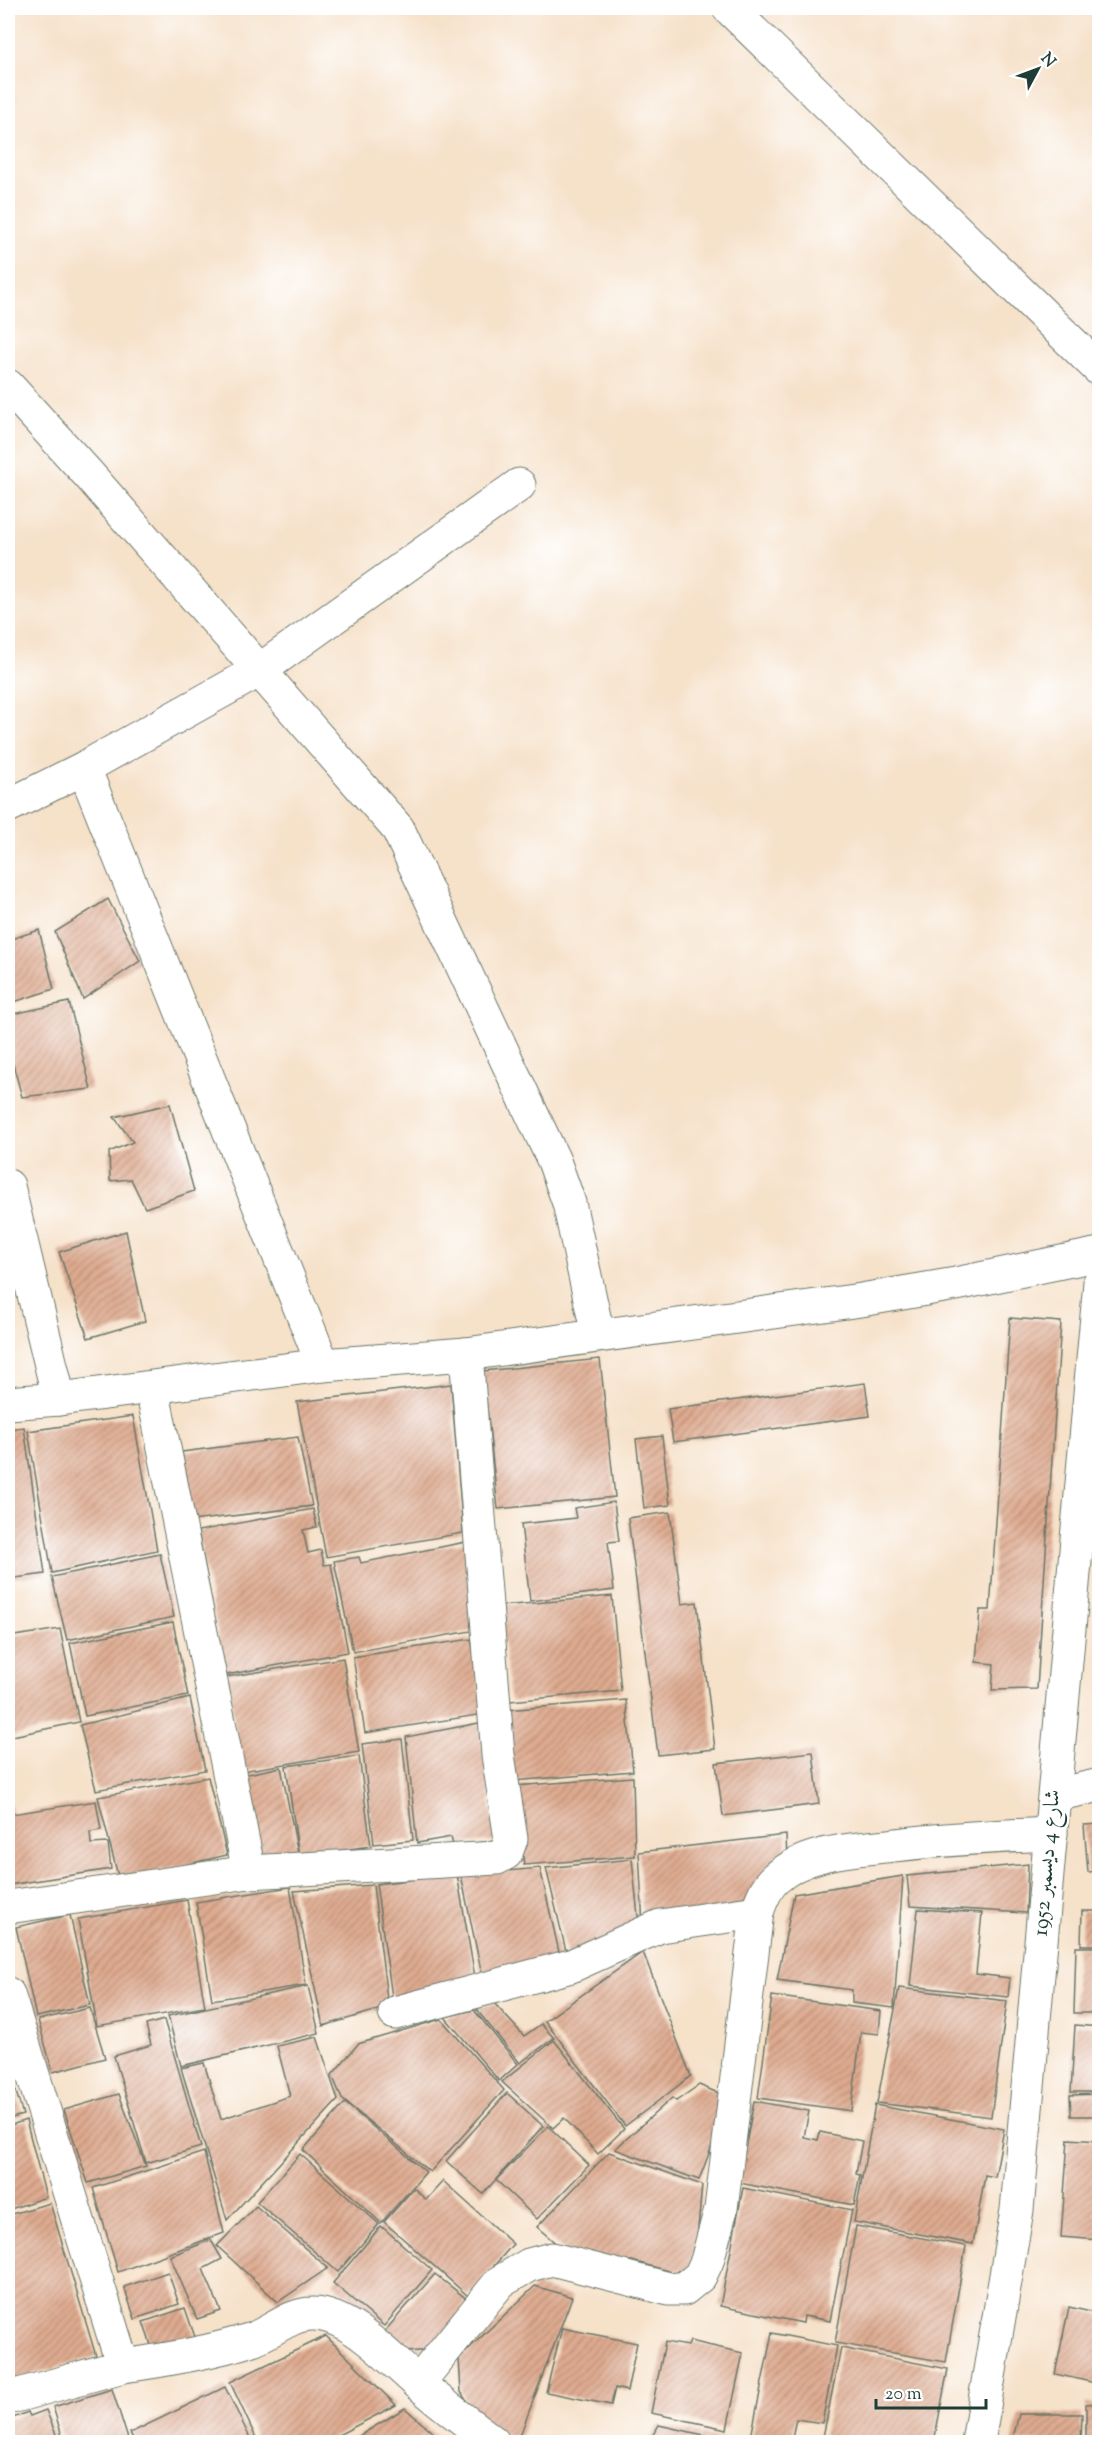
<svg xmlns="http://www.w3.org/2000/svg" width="1107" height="2450" viewBox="0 0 1107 2450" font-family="'Sorts Mill Goudy',Amiri,serif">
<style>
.building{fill:url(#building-hatch)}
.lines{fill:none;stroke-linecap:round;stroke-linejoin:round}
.minor-casing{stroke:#6a7668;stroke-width:35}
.path{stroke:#6a7668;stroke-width:4;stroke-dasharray:1.5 4.5;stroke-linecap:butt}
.minor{stroke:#fff;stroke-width:33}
.labels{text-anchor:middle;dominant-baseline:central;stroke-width:4.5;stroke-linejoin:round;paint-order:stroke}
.street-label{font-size:22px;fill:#1f3d34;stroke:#fff}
</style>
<defs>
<pattern id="building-hatch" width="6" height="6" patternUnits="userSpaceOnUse" patternTransform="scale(1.5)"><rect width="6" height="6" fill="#dfab90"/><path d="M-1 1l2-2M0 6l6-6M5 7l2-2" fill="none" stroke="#b48c76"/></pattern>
</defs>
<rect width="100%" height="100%" fill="#fff"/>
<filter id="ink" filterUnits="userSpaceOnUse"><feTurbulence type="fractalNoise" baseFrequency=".0167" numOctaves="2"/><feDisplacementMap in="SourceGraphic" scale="12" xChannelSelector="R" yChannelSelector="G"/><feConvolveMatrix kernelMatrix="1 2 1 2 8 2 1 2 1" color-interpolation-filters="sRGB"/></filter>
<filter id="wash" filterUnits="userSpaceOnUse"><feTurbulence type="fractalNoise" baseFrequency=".008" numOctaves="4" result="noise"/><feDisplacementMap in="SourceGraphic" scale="24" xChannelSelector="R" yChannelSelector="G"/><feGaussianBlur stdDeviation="1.35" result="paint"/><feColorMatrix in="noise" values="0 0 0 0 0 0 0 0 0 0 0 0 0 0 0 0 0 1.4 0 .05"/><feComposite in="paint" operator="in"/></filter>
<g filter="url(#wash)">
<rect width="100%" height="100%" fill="#f6e1c9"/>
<g id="blocks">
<!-- building -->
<g class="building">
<path d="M108,899L140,961L83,999L55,932Z"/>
<path d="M39,930L54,989L8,1004V940Z"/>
<path d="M69,1002L91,1089L22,1097L8,1046V1015Z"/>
<path d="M170,1104L194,1191L145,1208L131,1179L110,1181L109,1152L133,1142L114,1117Z"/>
<path d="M126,1231L145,1321L88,1338L59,1252Z"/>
<path d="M1010,1318L1061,1322L1037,1689L992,1690L994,1664L976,1662L980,1610H990Z"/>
<path d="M600,1359L615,1497L498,1509L483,1371Z"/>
<path d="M865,1383L870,1416L673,1442L668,1409Z"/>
<path d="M451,1384L463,1533L326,1557L297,1402Z"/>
<path d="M133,1416L157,1550L52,1573L28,1431Z"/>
<path d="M24,1427L45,1574L8,1579V1429Z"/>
<path d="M662,1436L670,1505L644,1508L636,1439Z"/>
<path d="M298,1437L312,1506L192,1521L182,1452Z"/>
<path d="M614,1502L619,1541L608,1542L614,1590L530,1601L521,1524L576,1518L574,1508Z"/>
<path d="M313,1509L317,1527L303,1530L308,1553L321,1550L324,1565L331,1564L348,1652L226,1675L198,1531Z"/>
<path d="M670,1512L682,1604L697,1602L715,1749L658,1755L628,1518Z"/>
<path d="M471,1541L477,1630L353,1652L334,1561L359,1557L361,1563Z"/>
<path d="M160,1554L174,1617L67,1640L52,1577Z"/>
<path d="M612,1596L621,1691L510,1701L500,1606Z"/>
<path d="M173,1622L188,1696L85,1716L70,1643Z"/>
<path d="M60,1629L79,1722L8,1737V1637Z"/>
<path d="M471,1639L484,1714L365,1733L353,1657Z"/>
<path d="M343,1658L359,1752L242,1771L227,1677Z"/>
<path d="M190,1698L205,1770L96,1790L80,1725Z"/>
<path d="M626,1700L633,1771L513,1781L506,1710Z"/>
<path d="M479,1723L496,1841L453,1845L451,1837L417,1843L406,1737Z"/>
<path d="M402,1739L413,1840L374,1844L362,1744Z"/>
<path d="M813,1752L819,1804L723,1816L716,1763Z"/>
<path d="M359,1756L371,1846L299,1856L286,1766Z"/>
<path d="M281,1767L298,1853L260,1860L243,1775Z"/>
<path d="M208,1777L227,1855L119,1880L98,1797Z"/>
<path d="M633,1777L635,1856L524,1865L514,1786Z"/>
<path d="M96,1801L101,1830L90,1832L91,1844L108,1843L111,1869L8,1885V1804L10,1803L12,1814Z"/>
<path d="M1100,1824V1871L1088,1872L1084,1825Z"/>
<path d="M786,1835L787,1862L758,1903L643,1926L639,1852Z"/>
<path d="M632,1859L639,1926L567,1955L546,1868Z"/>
<path d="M1028,1864L1026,1913L910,1906L907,1876Z"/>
<path d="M540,1868L561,1961L483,1980L461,1875Z"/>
<path d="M457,1874L476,1983L393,2004L376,1884Z"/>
<path d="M903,1876L894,2008L852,2003V1990L777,1980L794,1894Z"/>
<path d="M373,1885L388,2007L323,2026L294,1891Z"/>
<path d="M290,1887L306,1985L212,2000L196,1902Z"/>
<path d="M187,1900L205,2007L97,2026L78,1919Z"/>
<path d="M918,1909L982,1913L976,1974L1010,1978L1008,1997L910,1986Z"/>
<path d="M1082,1911H1100V1945H1081Z"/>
<path d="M70,1915L90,2005L36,2017L16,1927Z"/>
<path d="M1076,1947H1100V2013H1074Z"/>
<path d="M643,1952L691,2076L625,2126L545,2021Z"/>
<path d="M308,1986L319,2033L181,2066L168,2016Z"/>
<path d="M899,1988L1007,2001L991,2117L877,2103Z"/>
<path d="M772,1996L881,2011L879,2034L861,2032L851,2111L758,2098Z"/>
<path d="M494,2003L524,2036L541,2024L554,2038L520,2063L476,2009Z"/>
<path d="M90,2008L105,2058L53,2072L38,2020Z"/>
<path d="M474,2010L518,2064L499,2081L445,2017Z"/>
<path d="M441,2019L504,2090L430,2172L342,2099L332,2075L358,2044Z"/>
<path d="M164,2020L201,2147L146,2163L114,2056L151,2045L146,2025Z"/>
<path d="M1075,2025L1100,2027V2092H1071Z"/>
<path d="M317,2037L338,2100L227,2220L181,2068L204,2063L221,2119L290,2096L277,2046Z"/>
<path d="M554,2040L624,2129L598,2154L564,2118L553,2128L502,2082Z"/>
<path d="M8,2065L23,2115L8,2119Z"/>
<path d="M699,2085L730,2098L699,2180L615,2149L672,2098L676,2101Z"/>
<path d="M507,2093L543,2126L483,2194L446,2161Z"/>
<path d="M119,2094L146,2166L88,2183L64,2110Z"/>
<path d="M1100,2094V2116H1071L1070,2095Z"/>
<path d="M754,2101L809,2111L804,2137L818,2140L820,2132L862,2141L856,2174L860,2175L854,2205L739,2183Z"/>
<path d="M345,2103L426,2172L381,2223L303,2150Z"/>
<path d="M875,2105L1004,2129L995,2177L985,2175L973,2244L854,2222Z"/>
<path d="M26,2120L46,2197L8,2210V2126Z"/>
<path d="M548,2126L589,2165L537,2219L496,2180Z"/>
<path d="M1068,2139L1100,2141L1096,2216H1100V2240L1061,2237Z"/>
<path d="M204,2152L224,2233L118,2272L93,2188Z"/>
<path d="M609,2152L702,2185L696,2250L688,2269L672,2272L632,2261L574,2259L537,2227Z"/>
<path d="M300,2154L379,2224L338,2272L257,2202Z"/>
<path d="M443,2181L513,2244L468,2296L384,2222L414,2188L426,2200Z"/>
<path d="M743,2188L852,2210L830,2321L804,2316L803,2323L720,2306Z"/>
<path d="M50,2203L96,2356L8,2382V2215Z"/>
<path d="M256,2206L328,2268L278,2302L217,2246Z"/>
<path d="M381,2226L432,2270L384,2326L333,2283Z"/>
<path d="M856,2226L966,2246L946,2362L835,2343Z"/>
<path d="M211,2240L222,2259L203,2269L221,2311L197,2319L170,2256Z"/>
<path d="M168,2272L179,2304L135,2319L124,2287Z"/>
<path d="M435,2274L468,2300L433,2350L405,2352L383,2333Z"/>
<path d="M535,2286L572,2297L518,2441L501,2432L471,2409L461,2392L459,2358Z"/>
<path d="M1069,2307L1100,2314V2384L1055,2374Z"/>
<path d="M185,2308L195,2337L153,2351L143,2322Z"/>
<path d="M562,2328L637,2343L627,2391L615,2388L611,2405L546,2392Z"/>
<path d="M772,2333L837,2346L822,2423L796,2419L791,2442L751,2437Z"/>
<path d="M326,2336L396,2405L325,2442H258L230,2382Z"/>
<path d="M690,2341L743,2353L727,2429L651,2413L665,2342L688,2346Z"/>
<path d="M841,2348L948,2369L934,2442H822Z"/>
<path d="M225,2387L252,2442H135L130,2433Z"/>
<path d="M112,2389L129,2442H64L53,2407Z"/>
<path d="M1100,2403V2442H1086V2404Z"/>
<path d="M405,2408L443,2442H349Z"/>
<path d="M46,2410L59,2442H8V2420L28,2412L30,2416Z"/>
<path d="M1019,2414H1082L1081,2442H1012Z"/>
<path d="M659,2425L735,2442H648Z"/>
</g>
</g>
</g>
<g filter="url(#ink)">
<use href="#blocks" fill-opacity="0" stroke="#6a7668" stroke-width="1.5"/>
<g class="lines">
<!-- minor casing -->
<g class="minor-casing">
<g id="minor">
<path d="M729,8L1100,370"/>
<path d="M8,386L89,475L398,829L554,1161L569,1203L598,1335"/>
<path d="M84,768L323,1365"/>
<path d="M8,806L84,768L260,670L519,485"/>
<path d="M8,1186L59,1399"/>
<path d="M152,1388L249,1872"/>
<path d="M8,1403L59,1399L323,1365L466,1354L861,1300L956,1284L1100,1254"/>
<path d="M1055,1795L1100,1785"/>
<path d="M8,1907L249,1872L497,1858L506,1853L511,1839L498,1755L466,1354"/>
<path d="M8,1994L123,2366C166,2360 208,2353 249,2340C270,2334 289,2314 312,2314C349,2313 392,2361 418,2383C442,2404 468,2423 493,2442"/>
<path d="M395,2013L571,1966L660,1926L757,1912"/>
<path d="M418,2383L500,2282L529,2265L552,2259L669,2289H684L700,2276L707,2261L721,2209L757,1912C761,1901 765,1889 774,1880C805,1850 855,1850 895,1845C947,1839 999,1836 1051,1834"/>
<path d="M8,2398L123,2366"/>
<path d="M978,2442L1017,2210L1100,1282"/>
</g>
</g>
<!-- path -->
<path class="path" d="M8,18L17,8"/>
<!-- minor -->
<use href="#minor" class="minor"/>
</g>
</g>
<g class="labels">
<!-- street labels -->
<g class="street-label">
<text transform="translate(1048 1863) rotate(-85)">شارع 4 ديسمبر 1952</text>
</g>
</g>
<!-- margin -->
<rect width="1107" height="2450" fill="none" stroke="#fff" stroke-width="30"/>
<!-- north arrow -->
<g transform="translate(1038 69) rotate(49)" stroke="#ffffff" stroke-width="4.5" paint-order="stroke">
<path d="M0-4.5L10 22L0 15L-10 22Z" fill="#1f3d34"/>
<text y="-9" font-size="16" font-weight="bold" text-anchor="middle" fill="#1f3d34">N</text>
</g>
<!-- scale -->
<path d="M876 2399v9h110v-9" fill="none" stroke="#1f3d34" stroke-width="3"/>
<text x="885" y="2399" font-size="18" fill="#1f3d34" stroke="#ffffff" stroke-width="4.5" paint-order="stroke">20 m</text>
</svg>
